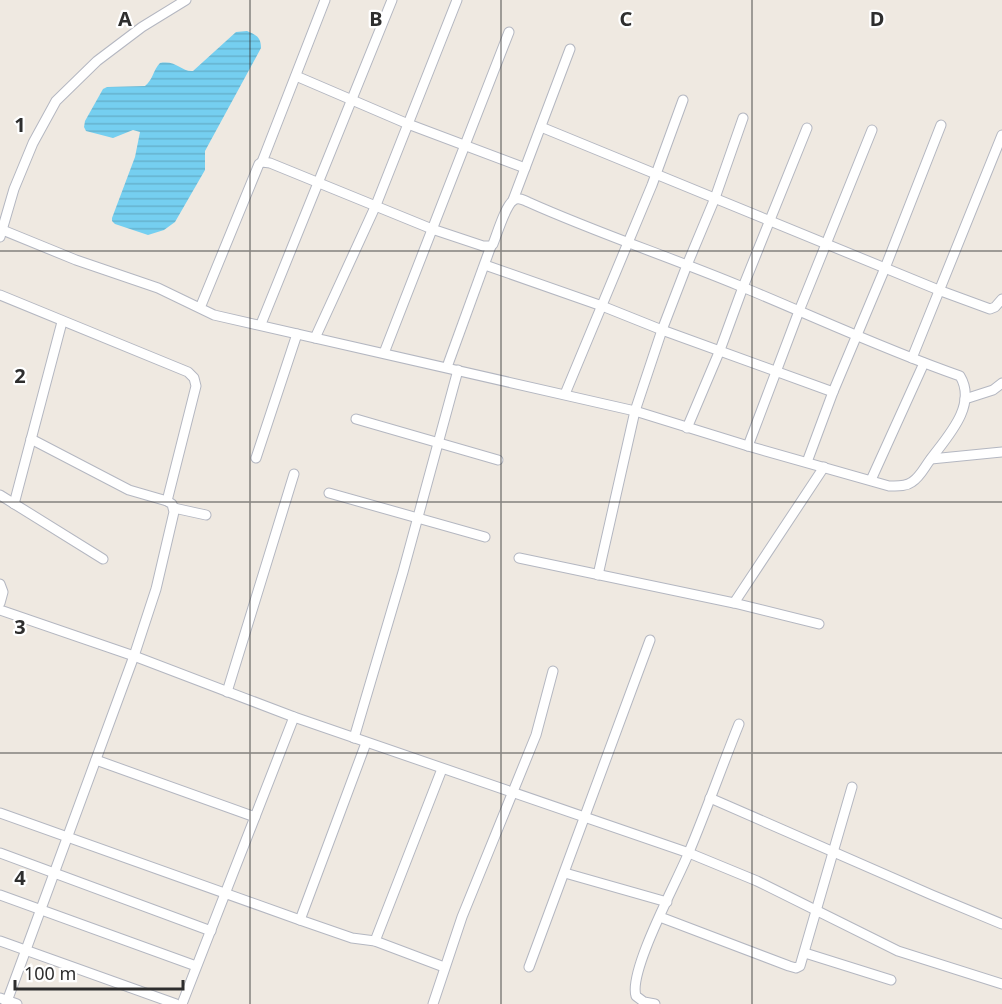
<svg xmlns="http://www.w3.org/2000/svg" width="1002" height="1004" viewBox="0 0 1002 1004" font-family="'Noto Sans',sans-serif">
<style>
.water{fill:url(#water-rules)}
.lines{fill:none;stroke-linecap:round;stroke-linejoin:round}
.street-casing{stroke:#b4b7c1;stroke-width:11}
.street{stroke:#fff;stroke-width:9}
.grid{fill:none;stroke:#2e2e2e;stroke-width:1.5;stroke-opacity:0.55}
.grid-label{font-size:20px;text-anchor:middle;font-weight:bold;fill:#2e2e2e;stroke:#fff;stroke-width:4.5;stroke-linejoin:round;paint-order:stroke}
</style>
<defs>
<pattern id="water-rules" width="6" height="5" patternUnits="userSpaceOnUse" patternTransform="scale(1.5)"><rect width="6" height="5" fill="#75cff0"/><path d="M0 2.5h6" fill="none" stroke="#66b2ce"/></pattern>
</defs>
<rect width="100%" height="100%" fill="#efe9e1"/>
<!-- water -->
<path class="water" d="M247,31C257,35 261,38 261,48L205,151V170L175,222L164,230L148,235L115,224L112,221V218L135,157L140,132L133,130L113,138L86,131L84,127L85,121L103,89L107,87L145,86C153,80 153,70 160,63C177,60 181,72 193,71L236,32Z"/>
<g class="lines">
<!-- street casing -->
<g class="street-casing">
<g id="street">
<path d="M296,76L408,124L525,168"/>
<path d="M541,127L941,291L990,309L995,307L1002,299"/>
<path d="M262,162L325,0"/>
<path d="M513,200L570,49"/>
<path d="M0,229L76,260L158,288L214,315L635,411L748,446L889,486C897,486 905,487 912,482C920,477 924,468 930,460C946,438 978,406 960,376C885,350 813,316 740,286C670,257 597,233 528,202C524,200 518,197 514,200C506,204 497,234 493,244L491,246H483L432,229L270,163L262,162L259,164L200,308"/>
<path d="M0,237L14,189L33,143L56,101L97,61L142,27L186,0"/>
<path d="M485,265L602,306L662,330L833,392"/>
<path d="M0,295L188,372L194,378L196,386L167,501"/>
<path d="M261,324L392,0"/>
<path d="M315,338L376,205L457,0"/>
<path d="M384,353L509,32"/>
<path d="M912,358L1002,135"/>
<path d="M447,367L491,246"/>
<path d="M565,394L652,185L683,100"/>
<path d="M965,399L993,390L1002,383"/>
<path d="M356,419L498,460"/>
<path d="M687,428L720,350L743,287L807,128"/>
<path d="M748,446L799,311L872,130"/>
<path d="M256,458L297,334"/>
<path d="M931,459L1002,452"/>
<path d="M807,462L833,392L885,268L941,125"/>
<path d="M871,480L924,363"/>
<path d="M329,493L485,537"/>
<path d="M0,495L103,559"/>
<path d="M14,504L62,322"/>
<path d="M174,508L206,515"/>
<path d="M519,558L734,603L824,467"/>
<path d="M598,575L635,411L662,330L687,265L715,198L743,118"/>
<path d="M0,584L3,592L0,603"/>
<path d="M734,603L819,624"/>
<path d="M0,610L134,656L294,717L689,853L757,881L898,951L1002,984"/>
<path d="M227,692L294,474"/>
<path d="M354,738L403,572L458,370"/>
<path d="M96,760L255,817"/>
<path d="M710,798L932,895L1002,924"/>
<path d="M0,813L300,920L352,938L375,941L444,967"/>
<path d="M0,853L211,931"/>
<path d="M565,873L667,902"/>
<path d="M0,895L196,966"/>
<path d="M660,917L789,966L796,968L800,966L852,787"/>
<path d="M300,920L366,743"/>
<path d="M0,941L176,1004"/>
<path d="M375,941L442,769"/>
<path d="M805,953L891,980"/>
<path d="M529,967L650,640"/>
<path d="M0,998L17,1004"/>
<path d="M6,1004L134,656L156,589L174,512L172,504L167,501L129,490L31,439"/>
<path d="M182,1004L294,717"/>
<path d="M433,1004L462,917L536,735L553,671"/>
<path d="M655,1004L644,1002L636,996C628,971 678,880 689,852C707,809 722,766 739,724"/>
</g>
</g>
<!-- street -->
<use href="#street" class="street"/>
</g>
<!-- grid -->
<path class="grid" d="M250,0V1004M501,0V1004M752,0V1004M0,251H1002M0,502H1002M0,753H1002"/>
<g class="grid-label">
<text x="125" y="26">A</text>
<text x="376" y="26">B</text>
<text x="626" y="26">C</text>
<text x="877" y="26">D</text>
<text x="20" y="132">1</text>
<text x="20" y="383">2</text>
<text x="20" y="634">3</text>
<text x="20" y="885">4</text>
</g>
<!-- scale -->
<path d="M15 980v9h168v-9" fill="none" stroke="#2e2e2e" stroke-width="3"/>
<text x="24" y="980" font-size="18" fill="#2e2e2e" stroke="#ffffff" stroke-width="4.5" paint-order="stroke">100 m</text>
</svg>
